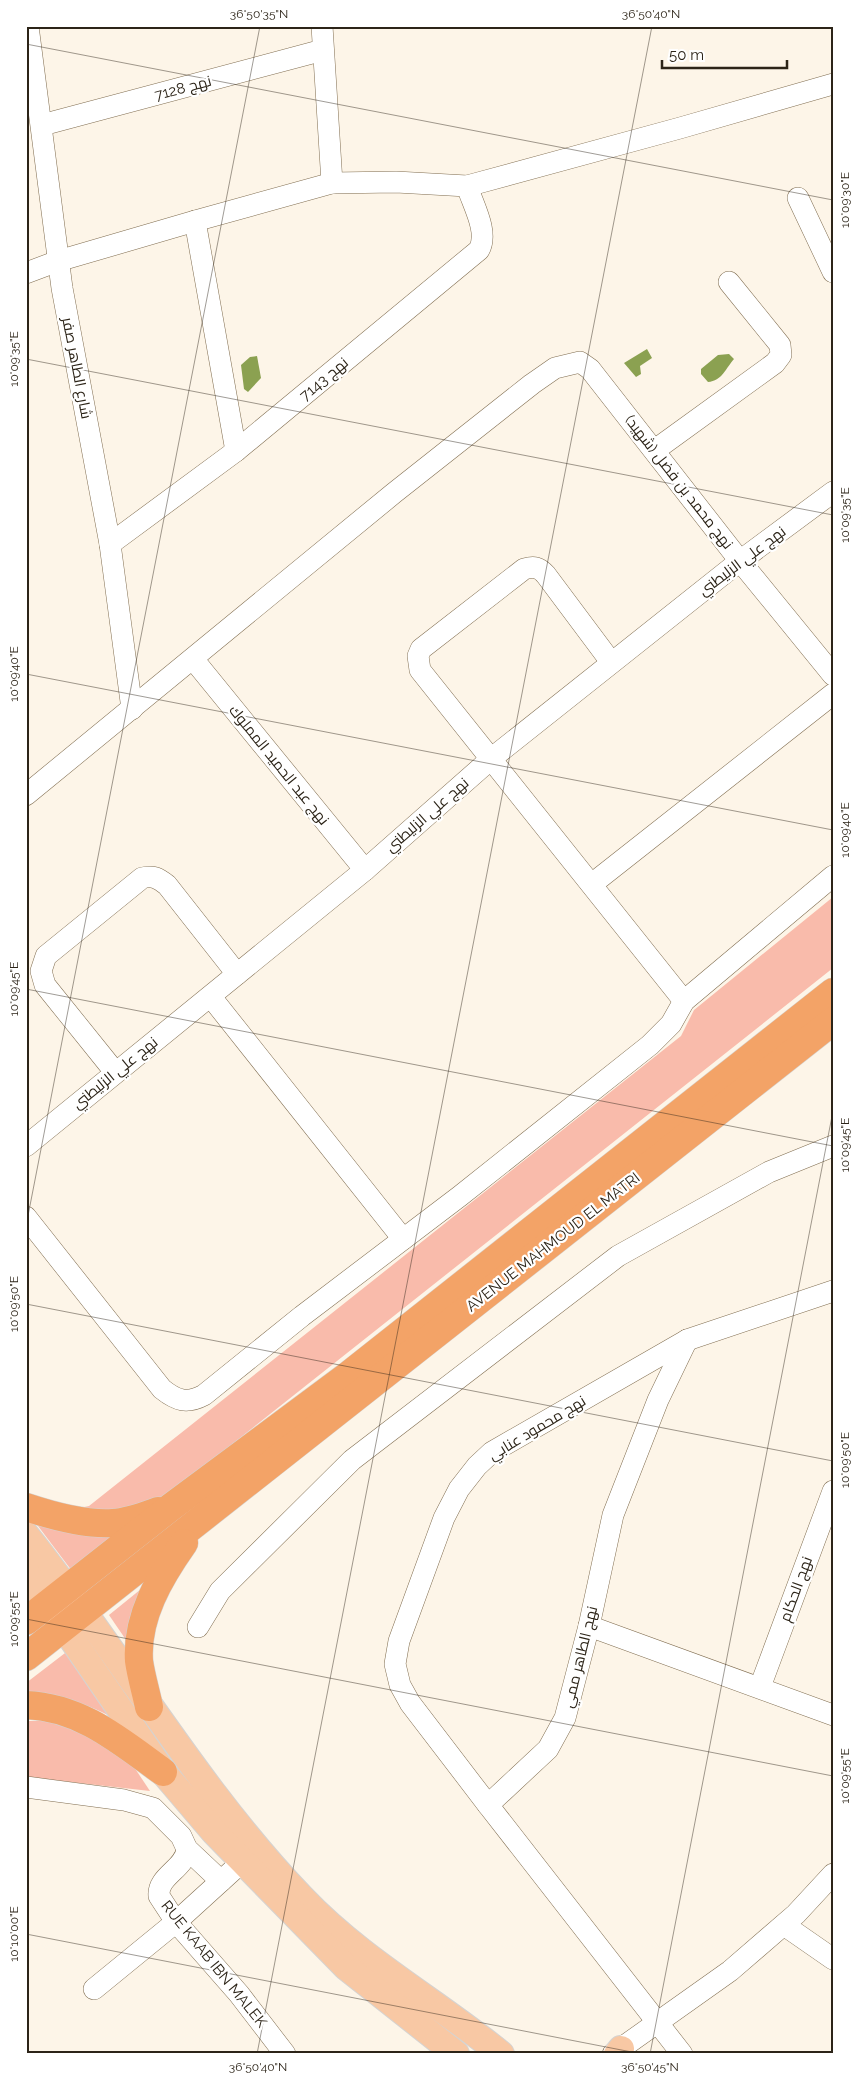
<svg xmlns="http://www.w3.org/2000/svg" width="859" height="2080" viewBox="0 0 859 2080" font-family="Raleway,Cairo,sans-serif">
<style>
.green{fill:#f9bbab}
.water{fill:#8ba151}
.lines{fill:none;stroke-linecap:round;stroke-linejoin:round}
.minor-casing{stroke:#816e51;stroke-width:22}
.major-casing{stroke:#d5d3d1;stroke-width:28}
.highway-casing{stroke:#d5d3d1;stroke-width:29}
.minor{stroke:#fff;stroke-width:21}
.major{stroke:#f8c8a4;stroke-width:26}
.highway{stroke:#f3a367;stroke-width:28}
.ticks{fill:none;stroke:#2c2418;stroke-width:1;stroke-opacity:0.45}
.labels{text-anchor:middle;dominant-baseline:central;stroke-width:4.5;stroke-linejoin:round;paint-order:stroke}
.street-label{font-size:15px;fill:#2c2418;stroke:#fff}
.neatline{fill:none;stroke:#2c2418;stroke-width:2}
.ticks-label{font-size:12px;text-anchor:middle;fill:#2c2418}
</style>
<rect width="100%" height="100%" fill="#fdf5e8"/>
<!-- green -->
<g class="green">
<path d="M833,897V968L72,1571L32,1518L89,1506L681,1036L694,1010Z"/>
<path d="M151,1581L137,1656L109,1615Z"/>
<path d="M69,1650L119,1721C87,1703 63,1696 26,1695V1683Z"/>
<path d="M26,1721H43L76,1725L134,1767L150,1791L26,1777Z"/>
</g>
<!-- water -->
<g class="water">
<path d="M647,349L652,358L640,366L641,374L636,377L624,363Z"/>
<path d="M729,354L734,359C726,368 722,381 708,382L701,374V369L718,355Z"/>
<path d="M257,356L261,378L248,392L244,389L241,365L250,357Z"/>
</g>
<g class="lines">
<!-- minor casing -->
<g class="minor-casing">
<g id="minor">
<path d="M28,26L62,288L110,544L132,709"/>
<path d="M322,26L332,183"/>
<path d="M42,125L323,50"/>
<path d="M798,198L833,272"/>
<path d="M195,221L236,451"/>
<path d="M26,273L58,261L195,221L332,183L396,182L467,186L680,128L833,84"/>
<path d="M655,450L775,363L781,355L780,345L729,282"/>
<path d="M110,544L236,451L479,250C489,232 473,205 467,186"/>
<path d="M193,659L365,870"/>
<path d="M611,662L546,575C539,567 534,566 524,569L421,649L418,656L420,670L684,1001"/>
<path d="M26,795L394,493L532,384L555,368L580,362L590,369L740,561L833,675"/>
<path d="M592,884L833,694"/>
<path d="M211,997L403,1239"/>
<path d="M115,1072L45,985L41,971L46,956L142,878C153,875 158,878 167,885L237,974"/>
<path d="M26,1146L365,870L492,758L740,561L833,492"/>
<path d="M26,1217L162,1389C177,1401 187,1404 204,1395L302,1316L460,1196L650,1045L671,1024L684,1001L833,876"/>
<path d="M589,1626L833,1715"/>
<path d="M198,1627L220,1591L352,1460L618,1256L769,1172L833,1146"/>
<path d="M760,1687L833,1491"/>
<path d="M26,1787L124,1800L153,1808L181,1836L187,1849L221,1881"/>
<path d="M488,1805L410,1703L400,1685L395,1664L399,1641L444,1518L459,1489L477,1466L492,1452L687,1340L833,1291"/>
<path d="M187,1849C185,1869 157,1876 159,1896L176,1922L239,1994L285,2054"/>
<path d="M784,1925L833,1959"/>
<path d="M94,1989L176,1922L242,1862"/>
<path d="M613,2054L730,1971L796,1914L833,1874"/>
<path d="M682,2054L488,1805L548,1749L565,1718L589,1626L613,1515L658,1400L687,1340"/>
</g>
</g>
<!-- major casing -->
<g class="major-casing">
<g id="major">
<path d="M26,1535C121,1654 196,1788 302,1898C361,1960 436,2001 501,2054"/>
<path d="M26,1572L163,1772L214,1832L346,1967L456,2054"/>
<path d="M617,2054L621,2049"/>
</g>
</g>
<!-- highway casing -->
<g class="highway-casing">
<g id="highway">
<path d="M26,1507C53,1516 85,1525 113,1523C129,1522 144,1516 158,1511"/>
<path d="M26,1621L171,1507L346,1377L833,992"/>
<path d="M26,1657L833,1021"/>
<path d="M26,1705C81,1707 120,1741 163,1772"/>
<path d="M149,1707C146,1692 141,1676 139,1661C136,1617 160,1577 184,1543"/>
</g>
</g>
<!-- minor -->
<use href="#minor" class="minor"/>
<!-- major -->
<use href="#major" class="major"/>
<!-- highway -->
<use href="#highway" class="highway"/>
</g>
<!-- ticks -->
<path class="ticks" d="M26,44L833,200M26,359L833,515M26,674L833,830M26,989L833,1146M26,1226L260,26M26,1304L833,1461M26,1619L833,1776M26,1934L642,2054M257,2054L652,26M650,2054L833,1111"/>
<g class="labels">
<!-- street labels -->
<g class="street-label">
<text transform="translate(183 88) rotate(-15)">نهج 7128</text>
<text transform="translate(77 368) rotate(79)">شارع الطاهر صفر</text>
<text transform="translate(324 379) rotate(-40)">نهج 7143</text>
<text transform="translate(679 482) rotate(52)">نهج محمد بن فضل (شهيد)</text>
<text transform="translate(742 561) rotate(-37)">نهج علي الزليطني</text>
<text transform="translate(279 765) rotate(51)">نهج عبد الحميد المملوك</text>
<text transform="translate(427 815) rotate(-41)">نهج علي الزليطني</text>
<text transform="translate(115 1073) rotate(-39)">نهج علي الزليطني</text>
<text transform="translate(553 1242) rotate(-38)">AVENUE MAHMOUD EL MATRI</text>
<text transform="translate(537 1428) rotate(-31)">نهج محمود عنابي</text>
<text transform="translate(796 1589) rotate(-70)">نهج الحكام</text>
<text transform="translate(580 1657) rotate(-76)">نهج الطاهر ممي</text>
<text transform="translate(214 1964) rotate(51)">RUE KAAB IBN MALEK</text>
</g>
</g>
<!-- border -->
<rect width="859" height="2080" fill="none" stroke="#ffffff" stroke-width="55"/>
<!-- scale -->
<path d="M662 60v8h125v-8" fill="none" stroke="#2c2418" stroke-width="2.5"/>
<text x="669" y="60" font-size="15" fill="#2c2418" stroke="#ffffff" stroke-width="4" paint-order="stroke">50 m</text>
<rect x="28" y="28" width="804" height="2024" class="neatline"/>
<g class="ticks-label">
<text x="259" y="18">36°50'35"N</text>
<text x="651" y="18">36°50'40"N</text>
<text transform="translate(845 200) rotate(-90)" y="4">10°09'30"E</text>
<text transform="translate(14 359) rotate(-90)" y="4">10°09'35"E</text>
<text transform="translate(845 515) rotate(-90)" y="4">10°09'35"E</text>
<text transform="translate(14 674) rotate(-90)" y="4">10°09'40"E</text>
<text transform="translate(845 830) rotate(-90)" y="4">10°09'40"E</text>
<text transform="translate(14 989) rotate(-90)" y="4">10°09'45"E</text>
<text transform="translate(845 1145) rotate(-90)" y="4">10°09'45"E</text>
<text transform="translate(14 1304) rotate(-90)" y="4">10°09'50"E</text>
<text transform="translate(845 1460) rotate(-90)" y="4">10°09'50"E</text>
<text transform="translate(14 1619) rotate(-90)" y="4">10°09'55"E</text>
<text transform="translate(845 1776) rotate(-90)" y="4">10°09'55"E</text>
<text transform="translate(14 1934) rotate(-90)" y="4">10°10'00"E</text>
<text x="258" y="2071">36°50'40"N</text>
<text x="650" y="2071">36°50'45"N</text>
</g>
</svg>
